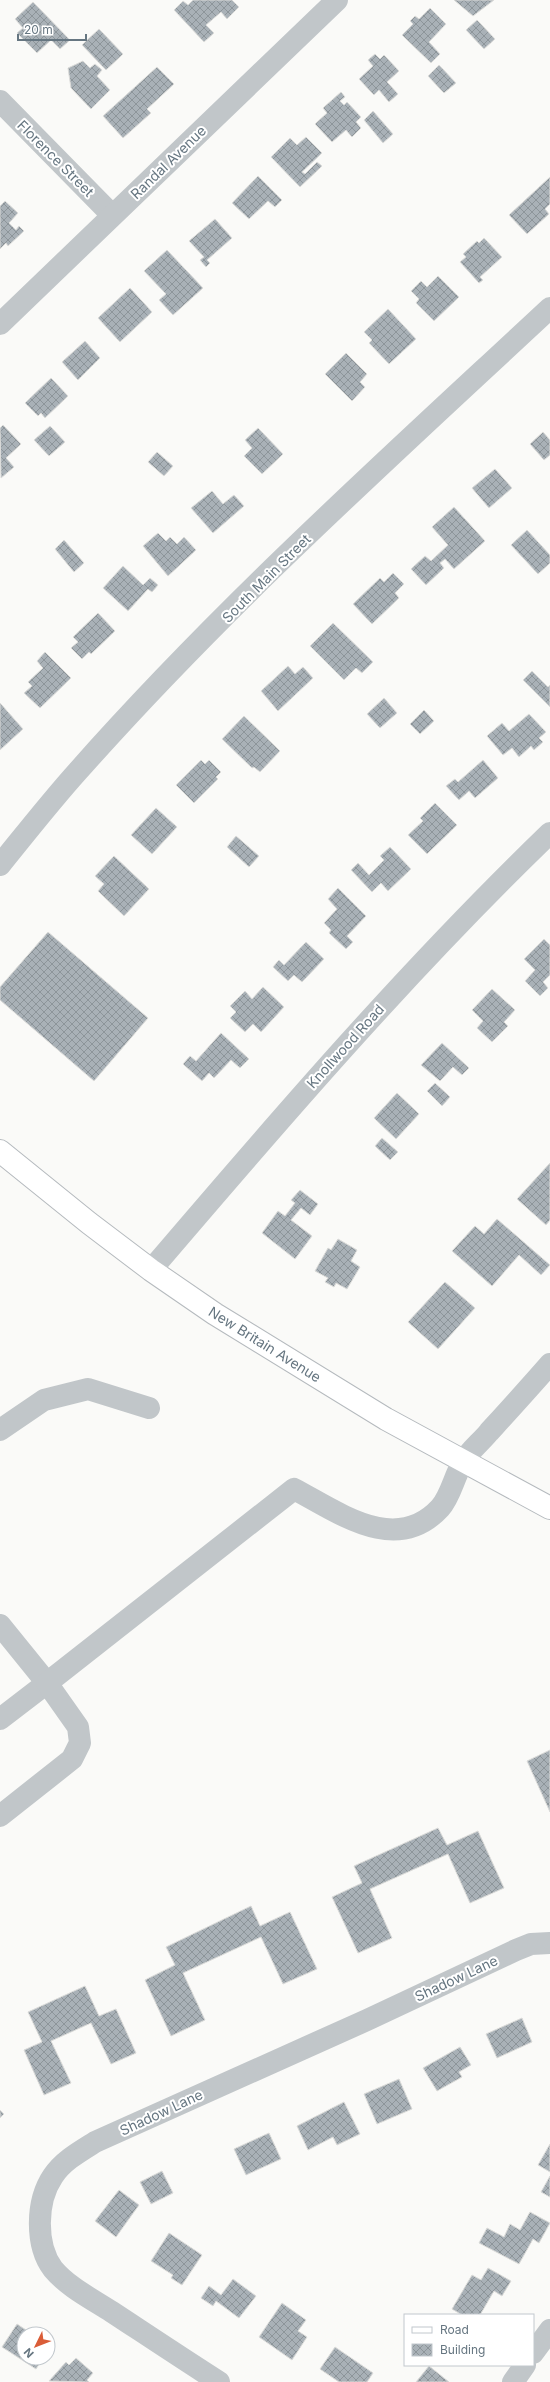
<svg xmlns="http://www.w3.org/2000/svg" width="550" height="2382" viewBox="0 0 550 2382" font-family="Inter,sans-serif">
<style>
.building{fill:url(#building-cross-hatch);stroke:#dcdcda}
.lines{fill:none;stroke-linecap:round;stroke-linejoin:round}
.major-casing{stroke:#b5babe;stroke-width:24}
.minor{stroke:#c1c6c9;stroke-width:22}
.major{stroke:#fff;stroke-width:22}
.labels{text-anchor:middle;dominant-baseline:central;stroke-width:4;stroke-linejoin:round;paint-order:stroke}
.street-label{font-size:14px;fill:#667681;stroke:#fff}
</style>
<defs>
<pattern id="building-cross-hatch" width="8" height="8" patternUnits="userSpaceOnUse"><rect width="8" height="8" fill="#a9b1b7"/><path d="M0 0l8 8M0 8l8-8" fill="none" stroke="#8d959a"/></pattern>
</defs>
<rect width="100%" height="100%" fill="#fafaf8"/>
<!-- building -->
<g class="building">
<path d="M193,0H232L239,7L227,19L221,12L206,25L214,33L204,42L174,10L183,1L188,5Z"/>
<path d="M454,0H494L473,16Z"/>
<path d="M33,2L70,40L60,49L51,40L37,53L17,33L23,28L15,19Z"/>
<path d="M430,8L446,24L429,42L440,54L431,63L402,35L413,24L410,21L415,16L419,19Z"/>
<path d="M477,20L495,39L484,49L466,30Z"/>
<path d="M99,29L123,54L106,70L82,45Z"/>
<path d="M375,54L380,59L384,55L399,71L387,82L398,94L389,102L379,90L374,95L359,79L373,66L368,60Z"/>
<path d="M83,61L90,68L95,64L102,70L97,76L110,90L91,109L71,88L68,68Z"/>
<path d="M439,65L456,83L444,93L428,76Z"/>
<path d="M157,67L174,84L147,109L151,113L123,138L103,116Z"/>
<path d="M341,92L345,97L340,101L344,105L347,102L361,117L356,122L361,128L352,137L346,130L332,142L315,124L327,113L323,108Z"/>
<path d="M373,111L393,134L383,143L364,120Z"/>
<path d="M306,137L322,153L302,172L305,174L317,162L322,166L300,187L271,157L290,138L297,145Z"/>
<path d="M258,176L282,200L275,207L268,201L249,219L232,203Z"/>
<path d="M550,177V204L545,209L549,214L527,234L509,215Z"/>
<path d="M5,201L18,213L9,223L16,230L19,226L24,231L8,246L6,243L0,249V206Z"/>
<path d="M215,219L232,238L207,260L210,263L206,267L200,260L204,257L189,241Z"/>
<path d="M484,238L502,257L480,277L483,280L479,283L460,262L466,257L463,254L477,241L479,243Z"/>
<path d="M167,250L203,288L173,315L159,300L166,294L144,271Z"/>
<path d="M438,276L459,297L434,321L416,303L419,299L411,291L421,281L427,287Z"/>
<path d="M130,288L152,312L120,342L98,318Z"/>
<path d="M388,309L416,339L389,364L369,343L372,340L364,332Z"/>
<path d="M85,341L100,358L78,380L62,362Z"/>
<path d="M346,353L367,374L360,382L365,387L352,401L325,374Z"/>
<path d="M51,378L68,396L45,418L41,413L38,416L25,403Z"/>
<path d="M3,425L21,444L6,458L14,467L1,478L0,428Z"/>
<path d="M50,426L65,442L49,456L34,440Z"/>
<path d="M258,428L283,454L262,474L244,456L252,448L245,440Z"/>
<path d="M543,432L550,440V455L544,460L530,444Z"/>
<path d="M157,452L173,466L164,476L148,462Z"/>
<path d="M495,469L512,488L489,508L472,488Z"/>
<path d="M212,491L223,504L234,495L244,506L213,533L191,508Z"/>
<path d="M454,507L485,541L454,569L445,559L440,563L444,568L426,585L411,569L425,556L431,561L448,545L432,527Z"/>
<path d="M527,530L550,555V563L538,574L511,545Z"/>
<path d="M158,533L166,541L170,537L177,544L184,537L196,550L168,576L143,546Z"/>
<path d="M64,540L84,563L74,572L55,549Z"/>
<path d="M123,566L143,585L150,578L158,585L152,592L148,589L128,611L103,588Z"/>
<path d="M393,573L404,584L395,593L399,598L372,624L353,604L380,578L384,582Z"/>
<path d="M98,613L115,631L91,654L89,652L82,659L71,648L78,642L73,637Z"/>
<path d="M333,623L373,662L362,673L356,668L344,680L310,646Z"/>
<path d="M45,652L71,678L40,708L24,693L32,686L28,682L43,668L37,661Z"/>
<path d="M288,666L295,674L303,667L313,678L278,711L261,691Z"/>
<path d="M532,671L548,687L550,685V707L523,680Z"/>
<path d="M384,698L397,713L380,728L367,714Z"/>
<path d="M0,703L23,729L0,750Z"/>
<path d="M424,710L434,721L420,734L410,724Z"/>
<path d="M529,714L546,732L539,738L543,742L534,750L531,746L519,757L512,748L503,755L487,736L502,723L509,731Z"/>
<path d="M244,716L280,751L260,772L254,767L252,768L222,739Z"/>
<path d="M201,760L205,764L209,760L221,772L216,777L218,779L194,803L176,785Z"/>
<path d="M483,760L498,778L475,798L469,791L459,800L446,786L455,779L458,782Z"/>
<path d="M435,803L457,825L427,854L408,835L423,821L420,818Z"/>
<path d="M156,808L177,827L152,854L131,835Z"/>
<path d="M236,836L259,856L249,867L227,847Z"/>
<path d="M390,847L411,869L388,891L381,883L372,892L351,870L358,863L369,875L384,860L380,856Z"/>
<path d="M114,856L149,889L124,916L98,891L104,884L95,876Z"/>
<path d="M338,888L366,916L347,936L353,942L346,949L329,933L331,930L324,923L337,909L328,899Z"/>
<path d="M48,932L148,1018L94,1081L0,1000V987Z"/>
<path d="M544,939L550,945V975L543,982L548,988L540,996L525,981L535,970L524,959Z"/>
<path d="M306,942L324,959L302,982L294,975L288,981L273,967L279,960L284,965Z"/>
<path d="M263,987L284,1007L261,1032L253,1024L245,1032L230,1018L236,1012L230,1006L245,991L252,999Z"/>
<path d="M492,989L515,1010L504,1022L508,1026L492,1042L477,1028L483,1021L472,1010Z"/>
<path d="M221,1033L249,1059L240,1068L231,1060L214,1078L209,1073L202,1081L183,1064L190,1056L196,1061Z"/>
<path d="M442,1043L469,1068L462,1075L453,1067L440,1081L421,1065Z"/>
<path d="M435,1083L450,1097L442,1106L427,1091Z"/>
<path d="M397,1093L419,1114L396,1139L374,1118Z"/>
<path d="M382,1138L398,1152L390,1160L375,1146Z"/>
<path d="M550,1163V1220L546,1225L517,1199Z"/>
<path d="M300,1190L318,1204L310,1215L301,1208L291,1220L312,1236L295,1259L262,1233L278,1211L285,1216L295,1203L291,1200Z"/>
<path d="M497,1219L550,1265L541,1275L519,1255L492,1286L452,1251L475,1226L484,1234Z"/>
<path d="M338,1239L357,1250L351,1261L360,1267L347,1289L336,1283L334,1287L325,1282L328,1278L315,1271L328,1248L331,1250Z"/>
<path d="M445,1282L475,1308L438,1349L408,1322Z"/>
<path d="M550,1750V1812L527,1761Z"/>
<path d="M438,1828L447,1845L478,1831L504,1888L470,1903L448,1854L370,1889L392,1938L358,1953L332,1897L362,1883L354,1866Z"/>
<path d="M251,1906L260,1926L290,1912L317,1969L283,1984L261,1937L183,1973L205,2020L171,2036L145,1980L175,1965L166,1947Z"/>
<path d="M85,1986L99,2016L116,2009L136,2053L111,2064L91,2023L51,2041L71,2083L44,2095L24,2050L42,2042L28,2012Z"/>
<path d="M522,2018L532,2042L497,2058L486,2034Z"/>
<path d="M460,2047L471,2065L459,2072L462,2077L437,2091L423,2068Z"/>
<path d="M399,2079L412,2109L377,2124L364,2094Z"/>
<path d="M344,2102L360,2134L337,2145L333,2137L308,2150L297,2126Z"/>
<path d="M0,2110L4,2114L0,2118Z"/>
<path d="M269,2133L281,2159L246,2175L234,2149Z"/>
<path d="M550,2144V2172L538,2165Z"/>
<path d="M162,2171L173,2193L151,2204L140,2182Z"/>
<path d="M550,2176V2197L541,2192Z"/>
<path d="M119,2190L139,2205L116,2237L95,2221Z"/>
<path d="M530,2212L550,2223L539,2243L533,2239L519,2264L479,2243L487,2228L504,2237L510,2224L520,2230Z"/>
<path d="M169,2233L202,2255L182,2285L171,2278L173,2275L151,2261Z"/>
<path d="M488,2268L511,2281L502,2296L494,2291L480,2315H462L452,2309L472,2275L481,2280Z"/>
<path d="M233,2279L256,2296L239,2318L216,2301L213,2306L201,2298L209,2286L221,2295Z"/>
<path d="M282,2303L306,2320L298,2331L307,2337L292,2360L259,2337Z"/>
<path d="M17,2324L32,2334H24V2358H43L36,2369L2,2347Z"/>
<path d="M335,2347L373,2373L367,2382H339L320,2369Z"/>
<path d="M76,2358L93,2373L87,2380L89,2382L49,2381L66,2362L69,2365Z"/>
<path d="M429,2366L449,2382H416Z"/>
</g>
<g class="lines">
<!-- major casing -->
<g class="major-casing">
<path id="major" d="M0,1151L89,1223L151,1270L215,1314L386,1419L550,1508"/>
</g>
<!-- minor -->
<g class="minor">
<path d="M0,101L112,215"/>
<path d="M0,324L337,0"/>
<path d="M0,865C26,833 51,801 78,771C224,606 389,458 550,308"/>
<path d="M151,1270C279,1120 408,970 550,833"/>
<path d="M0,1430L44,1400L88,1389L149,1408"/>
<path d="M0,1625L47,1683L0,1719"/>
<path d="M0,1816L72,1759L80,1743L78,1727L47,1683L294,1489C338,1512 396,1556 440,1508C451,1496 454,1476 463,1462C469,1451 481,1442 489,1432C509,1410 530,1387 550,1364"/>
<path d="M533,2353L550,2330"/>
<path d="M219,2382C183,2359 147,2335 112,2312C92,2299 68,2287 53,2269C35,2245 36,2201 53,2176C63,2161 79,2152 95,2142L367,2020L516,1950L531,1944L550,1943"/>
<path d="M513,2382L525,2365"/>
</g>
<!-- major -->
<use href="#major" class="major"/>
</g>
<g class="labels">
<!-- street labels -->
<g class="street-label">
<text transform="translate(56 158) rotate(45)">Florence Street</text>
<text transform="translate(168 162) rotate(-44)">Randal Avenue</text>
<text transform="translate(266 578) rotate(-45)">South Main Street</text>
<text transform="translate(345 1046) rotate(-48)">Knollwood Road</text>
<text transform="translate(265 1344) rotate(32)">New Britain Avenue</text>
<text transform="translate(456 1978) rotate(-25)">Shadow Lane</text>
<text transform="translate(161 2112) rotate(-25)">Shadow Lane</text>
</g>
</g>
<!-- legend -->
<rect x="404" y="2314" width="130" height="52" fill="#ffffff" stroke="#c2c8cd"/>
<rect x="412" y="2327" width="20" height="6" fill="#ffffff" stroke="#c2c8cd"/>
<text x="440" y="2334" font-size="12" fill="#667681">Road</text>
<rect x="412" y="2344" width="20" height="12" fill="url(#building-cross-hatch)" stroke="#c2c8cd"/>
<text x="440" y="2354" font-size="12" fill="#667681">Building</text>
<!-- north arrow -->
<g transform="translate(36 2346) rotate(227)"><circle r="19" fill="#ffffff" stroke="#c2c8cd"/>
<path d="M0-3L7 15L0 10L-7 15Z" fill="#da5d38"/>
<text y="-6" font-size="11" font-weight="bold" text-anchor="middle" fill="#667681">N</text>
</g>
<!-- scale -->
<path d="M18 34v6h68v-6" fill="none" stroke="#667681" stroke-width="2"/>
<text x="24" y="34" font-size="12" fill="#667681" stroke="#ffffff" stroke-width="3" paint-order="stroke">20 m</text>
</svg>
